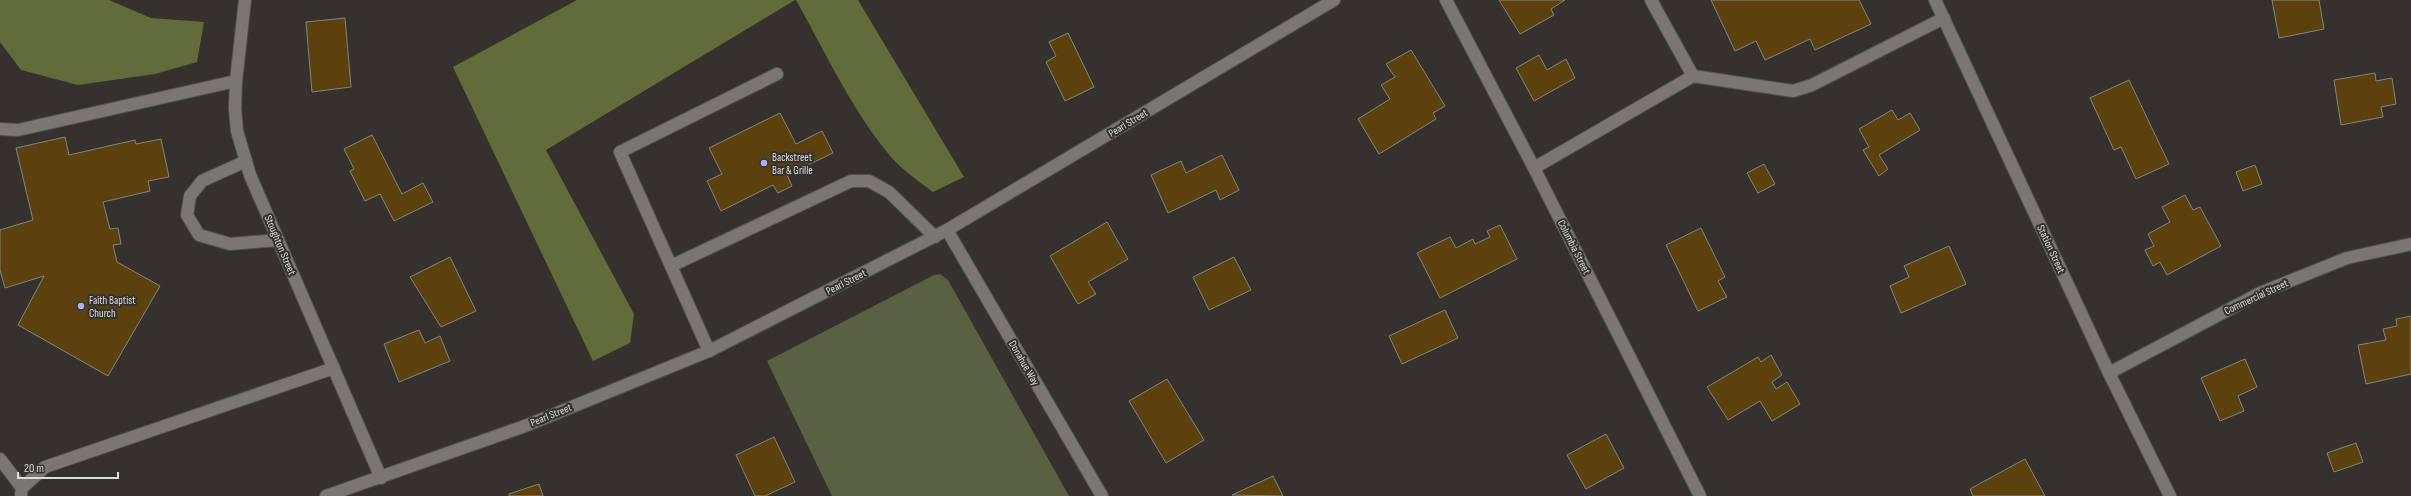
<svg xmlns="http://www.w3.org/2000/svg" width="2411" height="496" viewBox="0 0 2411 496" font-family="'Sofia Sans Condensed',sans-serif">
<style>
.green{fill:#5a6142}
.forest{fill:#616c3a}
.building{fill:#5b410e;stroke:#86837e}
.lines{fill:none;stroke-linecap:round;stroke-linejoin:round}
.lane-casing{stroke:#53514d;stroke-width:14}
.street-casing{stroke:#53514d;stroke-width:14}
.secondary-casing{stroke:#53514d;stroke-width:14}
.lane{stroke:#7a7772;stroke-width:12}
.street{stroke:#7a7772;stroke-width:12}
.secondary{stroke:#7a7772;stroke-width:12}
.poi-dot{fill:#a9b0fc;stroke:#35322e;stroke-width:1.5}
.labels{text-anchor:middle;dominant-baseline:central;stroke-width:4;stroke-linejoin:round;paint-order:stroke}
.street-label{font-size:11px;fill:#dfddda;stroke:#35322e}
.poi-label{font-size:11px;fill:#dfddda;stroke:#35322e;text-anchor:start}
</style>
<rect width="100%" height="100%" fill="#35322e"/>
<!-- green -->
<path class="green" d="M940,274L948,280L1069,496H832L767,361L934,275Z"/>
<!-- forest -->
<g class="forest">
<path d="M0,0H109L151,18L204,22L197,62L155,74L78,85L21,70L0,42Z"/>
<path d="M577,0H795L546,150L634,314L630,343L593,361L453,67Z"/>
<path d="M796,0H858L964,177L933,192C917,180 899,168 887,152C851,108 824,50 796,0Z"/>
</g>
<!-- building -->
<g class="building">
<path d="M1499,0H1565L1551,9L1554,15L1520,34Z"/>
<path d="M1711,0H1859L1871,24L1815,50L1810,39L1765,60L1756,41L1735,51Z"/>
<path d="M2272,0H2319L2324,29L2279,38Z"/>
<path d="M345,18L351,87L312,92L306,22Z"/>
<path d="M1068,33L1094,87L1065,101L1046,62L1056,56L1049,42Z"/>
<path d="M1411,50L1445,106L1433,113L1436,119L1379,154L1358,119L1390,99L1381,85L1395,77L1386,64Z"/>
<path d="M1539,55L1547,70L1566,59L1575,78L1534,101L1516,68Z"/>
<path d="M2375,73L2376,81L2392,78L2396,104L2381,107L2383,117L2341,125L2334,80Z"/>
<path d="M2129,80L2169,164L2136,179L2121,147L2114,150L2090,98Z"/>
<path d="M1892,110L1898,120L1910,113L1920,130L1879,155L1888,169L1879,176L1863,150L1869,147L1859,129Z"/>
<path d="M780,113L796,144L822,131L833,153L787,175L792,186L778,193L773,185L721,211L707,181L722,174L709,148Z"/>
<path d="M372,135L402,194L423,183L433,202L394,221L380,194L365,201L350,171L354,169L344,149Z"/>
<path d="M65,137L69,155L135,140L136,144L161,139L169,177L148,181L150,191L103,202L110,229L118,228L121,244L113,245L117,262L160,286L108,376L18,325L44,276L5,288L0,270V230L33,220L16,148Z"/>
<path d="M1222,155L1239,190L1220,200L1216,190L1168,213L1151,175L1181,161L1186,173Z"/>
<path d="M1764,164L1775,184L1758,193L1747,173Z"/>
<path d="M2255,165L2262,184L2243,191L2236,172Z"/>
<path d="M2185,195L2193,210L2200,207L2221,246L2167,275L2160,262L2153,266L2145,250L2154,246L2148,234L2170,222L2162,207Z"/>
<path d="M1107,222L1128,259L1088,282L1096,294L1078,304L1050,256Z"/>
<path d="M1500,225L1517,259L1440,298L1417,253L1450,237L1456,248L1473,239L1475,244L1490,237L1487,231Z"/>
<path d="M1701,228L1725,277L1718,281L1727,297L1698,311L1666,245Z"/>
<path d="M1949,246L1966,284L1901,313L1890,286L1909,277L1904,266Z"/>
<path d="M450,257L476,311L441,327L410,277Z"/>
<path d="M1234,257L1251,290L1209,310L1193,277Z"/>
<path d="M1445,310L1458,338L1402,364L1389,336Z"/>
<path d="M2411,316V374L2366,384L2358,345L2386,340L2383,329L2397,326L2396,319Z"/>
<path d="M419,330L425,343L440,336L450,361L399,382L384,344Z"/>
<path d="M1771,355L1782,375L1772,382L1776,389L1787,382L1800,404L1772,421L1760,401L1728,420L1707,387L1758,357L1761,362Z"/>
<path d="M2245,359L2257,387L2238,396L2244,411L2220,421L2201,378Z"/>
<path d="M1167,379L1204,440L1166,463L1129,401Z"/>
<path d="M1606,434L1624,468L1586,489L1567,455Z"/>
<path d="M774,437L795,482L765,496H755L736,455Z"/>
<path d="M2356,443L2363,462L2334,472L2327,453Z"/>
<path d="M2025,459L2045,496H1973L1970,489Z"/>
<path d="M1273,476L1283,496L1232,495Z"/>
<path d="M539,484L543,496H509V494Z"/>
</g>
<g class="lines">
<!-- lane casing -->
<g class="lane-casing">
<g id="lane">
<path d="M1651,0L1693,76"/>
<path d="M0,129L18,130L236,81"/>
<path d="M246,161L202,181L190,196L187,215L199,235L230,244L278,240"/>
<path d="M1534,168L1693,76L1793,91L1812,85L1944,18"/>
<path d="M671,266L851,181H869L889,192L935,237"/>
<path d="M709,351L620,152L777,74"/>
<path d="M0,459L22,488L21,494"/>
<path d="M22,488L45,467L334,368"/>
</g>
</g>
<!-- street casing -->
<g class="street-casing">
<g id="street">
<path d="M245,0L236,81L235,109L237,131L250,175L381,478"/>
<path d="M1446,0L1534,168L1700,496"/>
<path d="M1935,0L2109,373L2170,496"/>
<path d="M947,230L1102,496"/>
<path d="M2109,373L2260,293L2347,258L2411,244"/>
</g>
</g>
<!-- secondary casing -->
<g class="secondary-casing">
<path id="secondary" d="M326,496L525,426L709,351L947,230L1334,0"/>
</g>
<!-- lane -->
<use href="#lane" class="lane"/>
<!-- street -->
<use href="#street" class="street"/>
<!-- secondary -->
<use href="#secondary" class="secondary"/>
</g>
<!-- markers -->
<g class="poi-dot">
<circle cx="764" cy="163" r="4"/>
<circle cx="81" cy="306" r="4"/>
</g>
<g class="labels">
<!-- street labels -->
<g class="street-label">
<text transform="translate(1128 123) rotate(-31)">Pearl Street</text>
<text transform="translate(280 245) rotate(67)">Stoughton Street</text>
<text transform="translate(1574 247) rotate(63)">Columbia Street</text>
<text transform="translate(2051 249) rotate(65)">Station Street</text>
<text transform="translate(846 282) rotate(-27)">Pearl Street</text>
<text transform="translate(2256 297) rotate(-25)">Commercial Street</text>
<text transform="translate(1024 363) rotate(60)">Donahue Way</text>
<text transform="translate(551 415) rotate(-22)">Pearl Street</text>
</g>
<!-- poi labels -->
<g class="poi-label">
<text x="772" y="157">Backstreet<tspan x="772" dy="13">Bar &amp; Grille</tspan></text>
<text x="89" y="300">Faith Baptist<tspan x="89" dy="13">Church</tspan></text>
</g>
</g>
<!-- scale -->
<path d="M18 472v6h100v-6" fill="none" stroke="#dfddda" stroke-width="2"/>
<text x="24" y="472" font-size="12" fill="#dfddda" stroke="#35322e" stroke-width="3" paint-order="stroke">20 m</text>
</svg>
